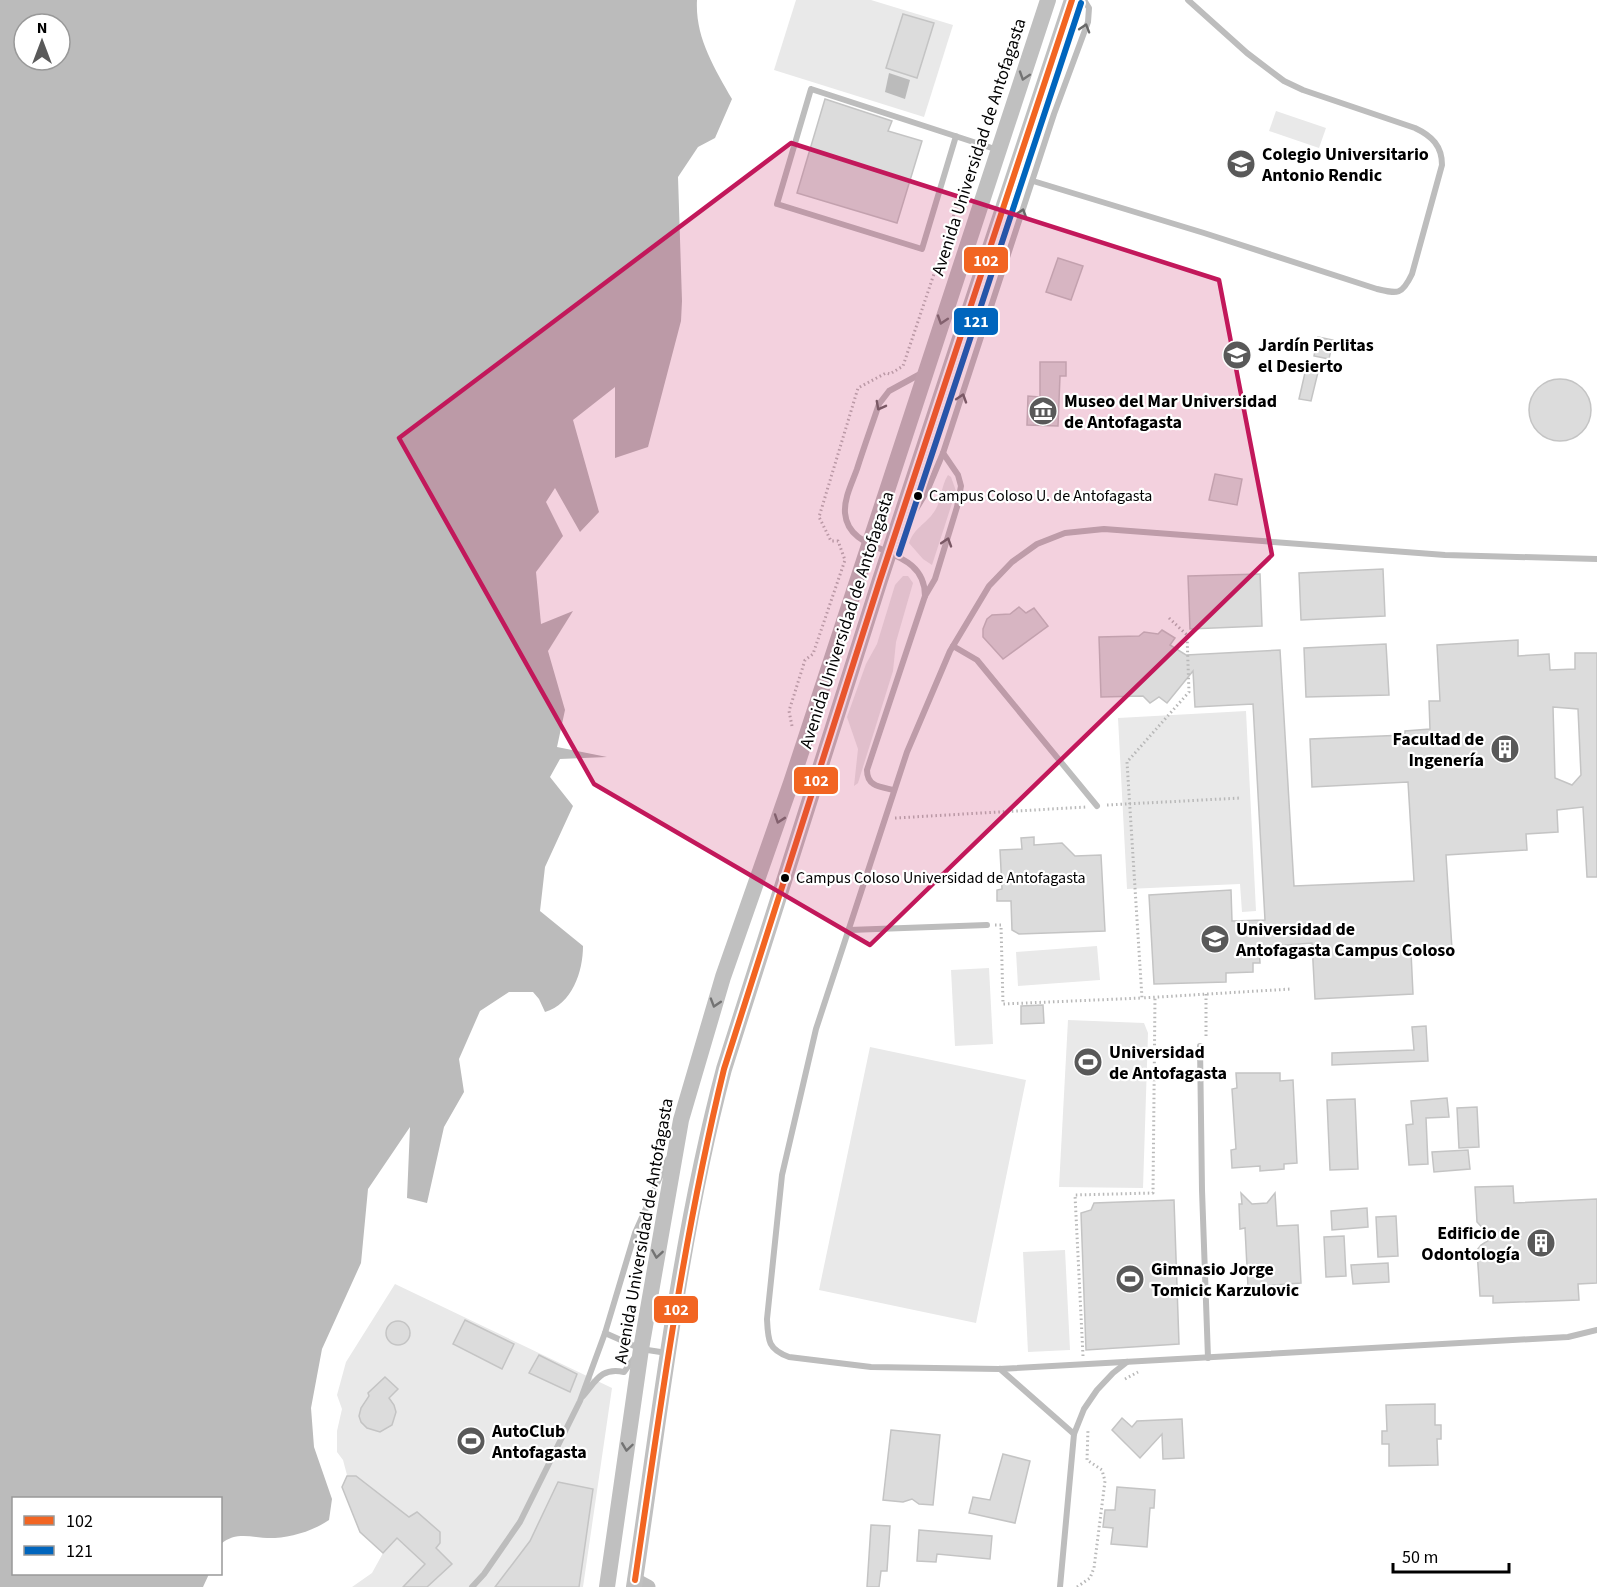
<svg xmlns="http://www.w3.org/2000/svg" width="1597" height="1587" viewBox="0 0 1597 1587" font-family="'Source Sans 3',sans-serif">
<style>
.green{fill:#e9e9e9}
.water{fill:#bbb;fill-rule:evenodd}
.building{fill:#dcdcdc;stroke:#c4c4c4;stroke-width:1.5;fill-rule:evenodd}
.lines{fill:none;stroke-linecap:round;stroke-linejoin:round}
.path{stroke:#b8b8b8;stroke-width:3;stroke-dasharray:1.5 3;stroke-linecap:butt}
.service{stroke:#bdbdbd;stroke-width:6}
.tertiary{stroke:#bdbdbd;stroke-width:15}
.secondary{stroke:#c0c0c0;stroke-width:16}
.bus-1-casing{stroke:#fff;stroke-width:10}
.bus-2-casing{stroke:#fff;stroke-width:10}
.bus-1{stroke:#f26522;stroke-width:6}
.bus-2{stroke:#0065bd;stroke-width:6}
.oneway{stroke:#686868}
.oneway2{stroke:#737373}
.marked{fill:#c2185b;fill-opacity:0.2;stroke:#c2185b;stroke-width:4.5;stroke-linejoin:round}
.bus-dot{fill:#000;stroke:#fff;stroke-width:2}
.labels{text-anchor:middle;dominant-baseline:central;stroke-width:4.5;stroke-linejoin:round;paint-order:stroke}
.bus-label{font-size:16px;fill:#000;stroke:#fff;text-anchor:start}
.street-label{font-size:18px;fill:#000;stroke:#fff}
.poi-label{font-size:18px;font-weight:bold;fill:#000;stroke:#fff;text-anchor:start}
.line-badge{stroke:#fff;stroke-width:2}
.badge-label{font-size:16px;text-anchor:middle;font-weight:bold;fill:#fff}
</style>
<rect width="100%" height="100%" fill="#fff"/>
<!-- green -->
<g class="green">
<path d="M796,0H871L953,25L924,117L774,70Z"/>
<path d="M1276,111L1326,128L1319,148L1269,131Z"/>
<path d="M948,475L951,477L956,491L932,565L923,559L909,543C915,527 925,525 934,512C942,501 940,488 948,475Z"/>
<path d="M903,576H908L913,583L896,642L893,671L858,783L854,786L858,749L847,717L866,664L877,644L895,585Z"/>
<path d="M1246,711L1256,911L1242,912L1240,884L1127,889L1118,718Z"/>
<path d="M1097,946L1100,980L1018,986L1016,952Z"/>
<path d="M989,968L993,1044L955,1046L951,970Z"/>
<path d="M1068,1020L1144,1023L1148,1033L1143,1188L1059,1187Z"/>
<path d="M870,1047L1026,1080L976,1323L819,1290Z"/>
<path d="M1065,1250L1070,1350L1028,1352L1023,1252Z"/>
<path d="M395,1284L612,1388L583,1587H352L372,1573L383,1553L360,1532L342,1487L347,1475L343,1460L337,1452V1431L342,1409L337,1395L346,1362Z"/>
</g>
<!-- water -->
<g class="water">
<path d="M0,0H697C695,37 714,67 732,99L715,138L698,147L678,177L682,301L681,321L648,447L615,458V387L573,420L599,512L580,532L555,488L546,502L563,536L536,572L541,624L573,611L548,651L565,710L557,747L607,757L560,759L550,777L573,806L545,867L540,911L583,946C583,972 572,1004 545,1012L539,999L533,992H509L480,1011L459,1059L464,1092L444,1127L427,1203L407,1198L410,1127L368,1189L361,1263L322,1349L311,1408L314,1447L332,1499L329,1520C315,1530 293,1537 275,1538C255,1539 237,1530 221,1544L220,1498H14V1574H209L203,1587H0ZM24,24H60V60H24Z"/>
<path d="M889,73L910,80L905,99L885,92Z"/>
</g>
<!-- building -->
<g class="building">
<path d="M903,14L934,23L917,78L886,68Z"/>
<path d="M825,99L892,121L888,131L922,141L897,223L797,193Z"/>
<path d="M1058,258L1083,266L1071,300L1046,292Z"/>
<path d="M1318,337L1333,340L1329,359L1314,356Z"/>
<path d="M1040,362H1066V376H1060L1058,426L1027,425L1028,396L1040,397Z"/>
<path d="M1307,364L1319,368L1311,401L1299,399Z"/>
<circle cx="1560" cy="410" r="31"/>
<path d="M1215,474L1242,479L1237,505L1209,500Z"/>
<path d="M1383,569L1385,616L1301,620L1299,573Z"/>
<path d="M1260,574L1262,626L1190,629L1188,576Z"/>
<path d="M1019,607L1026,613L1034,608L1048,626L1003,659L983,637V629L987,619L992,615L1010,614Z"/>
<path d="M1162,630L1175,638L1170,645L1186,655L1280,650L1294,886L1414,881L1408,782L1312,787L1310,739L1405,735V731L1430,729L1429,701H1440L1437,645L1518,640V656L1549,654L1550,670L1575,669V653H1597V877H1587L1583,807L1557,810L1558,832L1526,834L1527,850L1446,855L1452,949L1411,952L1413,994L1315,999L1312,943L1259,947L1260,963H1253V972L1226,973V982L1154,984L1149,895L1231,890L1232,921L1265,920L1253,704L1195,707L1193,671L1167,703L1159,697L1150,703L1143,696L1101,697L1099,637L1139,636L1144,632L1158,634ZM1553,707L1578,709L1581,775L1572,785L1555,778Z"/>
<path d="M1386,644L1389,695L1306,697L1304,648Z"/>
<path d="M1034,837V845L1062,843L1075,856L1101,855L1105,931L1019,934L1012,930L1011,901H997V890L1002,889L1000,850L1022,849L1021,838Z"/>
<path d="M1043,1005L1044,1023L1021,1024V1006Z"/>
<path d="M1426,1026L1428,1061L1332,1065V1053L1414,1050L1412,1027Z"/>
<path d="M1236,1073H1280V1081L1293,1080L1297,1163L1284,1164V1169L1260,1171V1166L1232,1168L1231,1150L1236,1149L1232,1089L1237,1088Z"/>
<path d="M1447,1098L1449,1117L1426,1118L1428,1164L1409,1165L1406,1125L1413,1124L1411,1101Z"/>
<path d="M1355,1099L1358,1169L1330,1170L1327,1100Z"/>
<path d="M1477,1107L1479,1147L1459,1148L1457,1108Z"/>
<path d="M1468,1150L1470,1169L1434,1172L1432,1152Z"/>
<path d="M1513,1186L1514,1203L1597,1199V1283L1578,1284L1579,1300L1493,1303V1296H1480L1477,1250L1481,1245L1492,1238L1477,1222L1475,1187Z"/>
<path d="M1241,1193L1252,1204L1267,1203L1275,1193L1277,1226L1298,1225L1301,1283L1248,1287L1245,1228L1240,1229L1239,1204H1242Z"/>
<path d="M1174,1200L1179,1344L1086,1350L1081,1213L1091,1210L1094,1203Z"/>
<path d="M1367,1208L1368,1227L1332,1230L1331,1211Z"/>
<path d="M1396,1216L1398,1256L1378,1257L1376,1217Z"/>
<path d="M1344,1236L1346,1276L1326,1277L1324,1237Z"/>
<path d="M1388,1263L1389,1282L1353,1284L1351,1265Z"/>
<path d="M465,1320L514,1344L502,1369L453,1344Z"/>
<circle cx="398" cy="1333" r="12"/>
<path d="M539,1355L577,1374L570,1392L529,1373Z"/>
<path d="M385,1377L398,1389L389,1398L394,1405L396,1412L392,1425L380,1432L367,1428L361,1422L359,1416L361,1408L369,1396L368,1393Z"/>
<path d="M1435,1404V1425H1441V1439H1437L1438,1465L1389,1466V1444H1382V1431H1387L1386,1405Z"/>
<path d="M1122,1418L1132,1427L1137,1421L1182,1419L1184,1458L1163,1459L1162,1434L1140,1458L1112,1430Z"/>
<path d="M891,1430L940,1435L933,1505L919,1504L912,1499L903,1502L883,1500Z"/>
<path d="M1003,1454L1030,1461L1015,1523L969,1513L973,1497L990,1500Z"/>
<path d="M347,1476H356L409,1517L417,1512L440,1532V1543L436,1548L452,1564L427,1587H403L425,1564L397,1538L383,1553L360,1532L342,1487Z"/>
<path d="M558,1482L593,1489L579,1587H495L530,1541Z"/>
<path d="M1117,1487L1155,1490L1154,1508H1150L1147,1547L1111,1544L1113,1528L1103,1527L1105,1510H1115Z"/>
<path d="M871,1525L890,1526L887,1571H881L879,1587H867Z"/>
<path d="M919,1530L992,1536L990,1559L937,1554L936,1562L917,1561Z"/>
</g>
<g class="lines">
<!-- path -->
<g class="path">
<path d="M1169,618L1187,635L1189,692L1127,762L1142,998L1291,989"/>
<path d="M792,726L789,711L805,660L813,654L845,560L838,541H831L819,517L858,388L886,373L890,374L903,366L975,152"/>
<path d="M1107,805L1241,798"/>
<path d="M895,818L1086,807"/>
<path d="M995,925H1001L1003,1004L1142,998"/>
<path d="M1206,994V1038"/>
<path d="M1083,1356L1075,1195L1153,1193L1155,997"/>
<path d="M1125,1379L1138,1372"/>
<path d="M1077,1587L1090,1578L1094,1568L1105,1481L1102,1470L1087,1460L1088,1429"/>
</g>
<!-- service -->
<g class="service">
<path d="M956,136L922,249L777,204L811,89L998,150"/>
<path d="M1033,181L1204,233L1377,289C1398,294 1402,295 1412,274L1442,165C1442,146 1432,136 1415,128L1303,90L1284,81L1247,53L1188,0"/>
<path d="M922,373L889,391L879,404C872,425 864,447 857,469C852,483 844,498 845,513C849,559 925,542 925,596"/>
<path d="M904,529L927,491L943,453L1054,114L1088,22L1089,8L1084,0"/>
<path d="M1597,559L1445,555L1104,529L1065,533L1037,544L1012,562L989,586L950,651L907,752L816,1029L782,1175L767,1319C768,1341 768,1349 789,1357L871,1367L999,1369L1568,1337L1597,1330"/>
<path d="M953,646L977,660L1097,806"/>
<path d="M894,790C881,787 867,787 867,770L925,596L935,579L957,507L961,486L958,475L943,453"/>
<path d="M849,930L987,925"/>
<path d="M1200,1046L1202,1190L1208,1358"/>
<path d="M605,1333L641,1349L667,1353"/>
<path d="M1000,1369L1074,1434"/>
<path d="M583,1396C596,1381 601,1367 624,1372L635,1357"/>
<path d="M472,1587L484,1574L520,1522L580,1401L605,1333L635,1233L668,1159"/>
<path d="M1060,1587L1074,1434L1084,1409L1097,1390L1113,1373L1127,1362"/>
</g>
<!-- tertiary -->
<path class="tertiary" d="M635,1580L648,1587"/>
<!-- secondary -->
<g class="secondary">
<path d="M607,1587L641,1349L681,1120L723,977L791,783L1048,0"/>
<path d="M634,1587C660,1414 679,1239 724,1069L880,580L1072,0"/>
</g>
<!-- bus-1 casing -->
<g class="bus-1-casing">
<path id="bus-1" d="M635,1580C660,1409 683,1237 724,1069L880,580L1072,0"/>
</g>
<!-- bus-2 casing -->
<g class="bus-2-casing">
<path id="bus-2" d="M899,554L1081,3"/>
</g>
<!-- bus-1 -->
<use href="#bus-1" class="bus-1"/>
<!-- bus-2 -->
<use href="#bus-2" class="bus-2"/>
</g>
<!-- one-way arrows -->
<defs><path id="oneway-chevron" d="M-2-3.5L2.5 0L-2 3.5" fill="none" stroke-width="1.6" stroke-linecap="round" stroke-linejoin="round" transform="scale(1.5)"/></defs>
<g class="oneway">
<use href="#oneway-chevron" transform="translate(1085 28) rotate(-73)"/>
<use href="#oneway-chevron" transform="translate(1022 213) rotate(-72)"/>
<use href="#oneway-chevron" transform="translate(962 398) rotate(-72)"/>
<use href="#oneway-chevron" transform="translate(880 406) rotate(118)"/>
<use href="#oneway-chevron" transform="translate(947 542) rotate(-72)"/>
</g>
<g class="oneway2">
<use href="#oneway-chevron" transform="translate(1024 76) rotate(108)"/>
<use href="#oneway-chevron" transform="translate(942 320) rotate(108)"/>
<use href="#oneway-chevron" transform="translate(779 819) rotate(109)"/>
<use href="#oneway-chevron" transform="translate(715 1003) rotate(107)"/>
<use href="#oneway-chevron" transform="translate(657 1254) rotate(99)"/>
<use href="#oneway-chevron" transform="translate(627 1447) rotate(98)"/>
</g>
<!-- marked area -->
<path class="marked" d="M791,143L1219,280L1272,555L870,945L594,784L399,438Z"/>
<!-- icons -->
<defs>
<g id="school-disc" transform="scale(1.5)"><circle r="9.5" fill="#595959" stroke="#fff"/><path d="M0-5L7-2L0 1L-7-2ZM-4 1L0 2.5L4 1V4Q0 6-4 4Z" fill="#fff"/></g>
<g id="museum-disc" transform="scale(1.5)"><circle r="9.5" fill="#595959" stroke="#fff"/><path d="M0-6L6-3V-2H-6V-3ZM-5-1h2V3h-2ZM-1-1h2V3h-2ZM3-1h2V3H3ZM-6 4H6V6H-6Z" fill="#fff"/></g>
<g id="building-disc" transform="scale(1.5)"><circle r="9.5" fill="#595959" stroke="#fff"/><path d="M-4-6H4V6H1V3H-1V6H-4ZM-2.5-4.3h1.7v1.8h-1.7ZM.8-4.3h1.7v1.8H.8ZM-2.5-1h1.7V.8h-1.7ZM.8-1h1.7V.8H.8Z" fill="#fff"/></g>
<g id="university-disc" transform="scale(1.5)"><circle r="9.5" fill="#595959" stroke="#fff"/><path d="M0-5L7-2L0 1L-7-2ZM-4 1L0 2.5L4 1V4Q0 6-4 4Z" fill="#fff"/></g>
<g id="stadium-disc" transform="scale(1.5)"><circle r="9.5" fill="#595959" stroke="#fff"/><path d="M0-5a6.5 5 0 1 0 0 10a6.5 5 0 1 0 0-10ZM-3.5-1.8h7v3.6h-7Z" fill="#fff"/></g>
</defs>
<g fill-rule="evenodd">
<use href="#school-disc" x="1241" y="164"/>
<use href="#school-disc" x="1237" y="355"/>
<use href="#museum-disc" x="1043" y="411"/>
<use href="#building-disc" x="1505" y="749"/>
<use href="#university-disc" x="1215" y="939"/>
<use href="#stadium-disc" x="1088" y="1062"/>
<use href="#building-disc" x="1541" y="1243"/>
<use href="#stadium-disc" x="1130" y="1279"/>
<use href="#stadium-disc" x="471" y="1441"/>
</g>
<!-- markers -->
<g class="bus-dot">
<circle cx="918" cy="496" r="5"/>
<circle cx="785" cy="878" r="5"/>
</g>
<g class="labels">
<!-- bus labels -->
<g class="bus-label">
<text x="929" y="496">Campus Coloso U. de Antofagasta</text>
<text x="796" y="878">Campus Coloso Universidad de Antofagasta</text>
</g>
<!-- street labels -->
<g class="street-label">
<text transform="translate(979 147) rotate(-72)">Avenida Universidad de Antofagasta</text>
<text transform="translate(847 620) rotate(-72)">Avenida Universidad de Antofagasta</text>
<text transform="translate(644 1231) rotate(-80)">Avenida Universidad de Antofagasta</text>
</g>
<!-- poi labels -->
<g class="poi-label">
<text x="1262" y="154">Colegio Universitario<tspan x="1262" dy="21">Antonio Rendic</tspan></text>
<text x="1258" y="345">Jardín Perlitas<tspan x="1258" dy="21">el Desierto</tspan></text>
<text x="1064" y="401">Museo del Mar Universidad<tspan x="1064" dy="21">de Antofagasta</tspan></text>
<text x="1484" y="739" text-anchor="end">Facultad de<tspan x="1484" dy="21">Ingenería</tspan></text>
<text x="1236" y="929">Universidad de<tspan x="1236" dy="21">Antofagasta Campus Coloso</tspan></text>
<text x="1109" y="1052">Universidad<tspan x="1109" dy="21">de Antofagasta</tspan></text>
<text x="1520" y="1233" text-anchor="end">Edificio de<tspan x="1520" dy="21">Odontología</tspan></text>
<text x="1151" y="1269">Gimnasio Jorge<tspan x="1151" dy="21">Tomicic Karzulovic</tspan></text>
<text x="492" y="1431">AutoClub<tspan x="492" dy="21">Antofagasta</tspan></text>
</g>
</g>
<g class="line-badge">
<rect x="963" y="246" width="46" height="28" rx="6" fill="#f26522"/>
<rect x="953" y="307" width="46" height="29" rx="6" fill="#0065bd"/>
<rect x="793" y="766" width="46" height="29" rx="6" fill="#f26522"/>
<rect x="653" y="1295" width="46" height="29" rx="6" fill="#f26522"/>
</g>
<g class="badge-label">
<text x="986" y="266">102</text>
<text x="976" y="327">121</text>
<text x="816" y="786">102</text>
<text x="676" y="1315">102</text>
</g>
<!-- legend -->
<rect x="12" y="1497" width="210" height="78" fill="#ffffff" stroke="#999999" stroke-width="1.5"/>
<rect x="24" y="1516" width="30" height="9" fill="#f26522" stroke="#999999" stroke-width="1.5"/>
<text x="66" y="1527" font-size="18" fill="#000000">102</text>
<rect x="24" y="1546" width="30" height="9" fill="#0065bd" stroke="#999999" stroke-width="1.5"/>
<text x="66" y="1557" font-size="18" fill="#000000">121</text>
<!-- north arrow -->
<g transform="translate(42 42)"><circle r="28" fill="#ffffff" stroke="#999999" stroke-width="1.5"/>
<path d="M0-4.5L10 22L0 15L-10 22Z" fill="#595959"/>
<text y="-9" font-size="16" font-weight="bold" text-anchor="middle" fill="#000000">N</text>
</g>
<!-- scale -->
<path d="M1393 1563v9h116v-9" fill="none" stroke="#000000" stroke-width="3"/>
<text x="1402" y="1563" font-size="18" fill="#000000" stroke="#ffffff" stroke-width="4.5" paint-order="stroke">50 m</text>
</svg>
